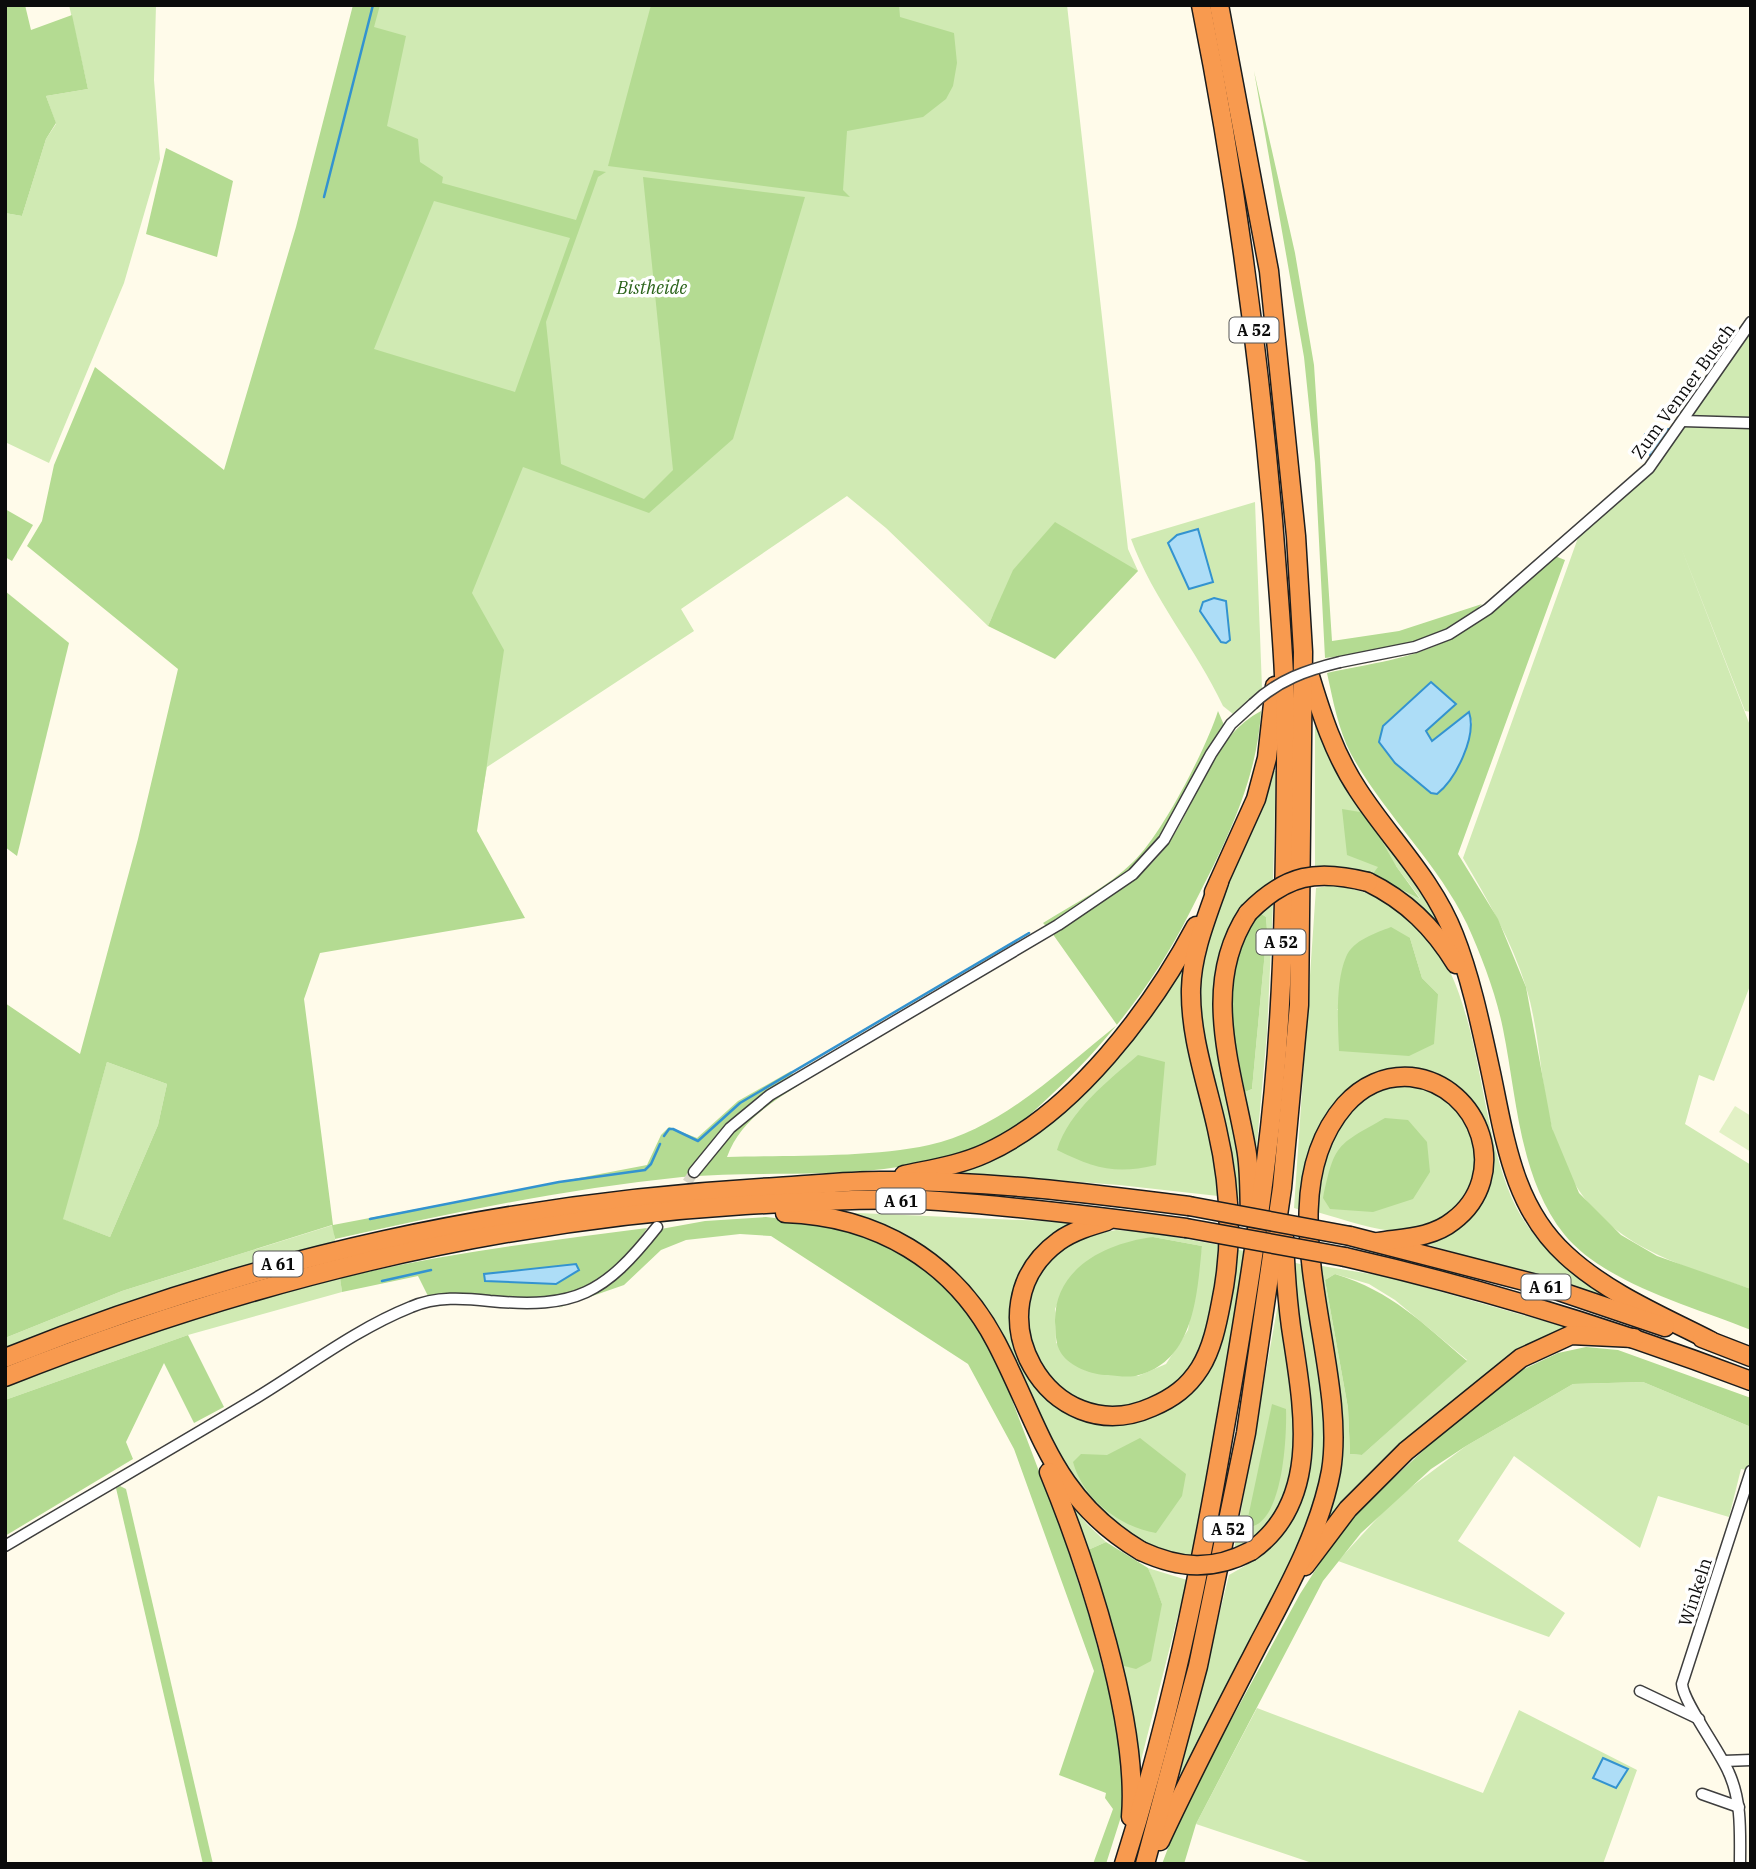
<svg xmlns="http://www.w3.org/2000/svg" width="1756" height="1869" viewBox="0 0 1756 1869" font-family="'IBM Plex Serif',serif">
<style>
.green{fill:#d0eab3;fill-rule:evenodd}
.forest{fill:#b4db92;fill-rule:evenodd}
.pitch{fill:#e2f1c5}
.water{fill:#adddf7;stroke:#3393d0;stroke-width:2}
.lines{fill:none;stroke-linecap:round;stroke-linejoin:round}
.stream{stroke:#3393d0;stroke-width:2.5}
.minor-tunnel{stroke:#dad7c9;stroke-width:10;stroke-dasharray:10 5;stroke-linecap:butt}
.minor-casing{stroke:#3e3e3e;stroke-width:13}
.motorway-casing{stroke:#1c1c1c;stroke-width:21}
.minor{stroke:#fff;stroke-width:10}
.motorway{stroke:#f89a4f;stroke-width:18}
.minor-bridge-casing{stroke:#3e3e3e;stroke-width:13;stroke-linecap:butt}
.motorway-bridge-casing{stroke:#1c1c1c;stroke-width:21;stroke-linecap:butt}
.minor-bridge{stroke:#fff;stroke-width:10}
.motorway-bridge{stroke:#f89a4f;stroke-width:18}
.labels{text-anchor:middle;dominant-baseline:central;stroke-width:7;stroke-linejoin:round;paint-order:stroke}
.shield{fill:#fff;stroke:#545454;stroke-width:2}
.shield-label{font-size:16px;font-weight:bold;fill:#0b0b0b}
.park-label{font-size:18px;font-style:italic;fill:#2b641b;stroke:#fff}
.street-label{font-size:18px;fill:#0b0b0b;stroke:#fff}
</style>
<rect width="100%" height="100%" fill="#fffbea"/>
<!-- green -->
<g class="green">
<path d="M69,5H156L154,80L160,159L124,283L49,463L5,442V213L22,216L46,139L56,124L46,96L88,89Z"/>
<path d="M366,5H1067L1128,549L1138,571L993,615L988,626L886,528L847,496L681,609L694,631L487,767L476,830L271,364Z"/>
<path d="M1751,332V712L1745,711L1679,542L1751,728V983L1714,1081L1699,1075L1685,1124L1751,1165V1289C1656,1258 1580,1235 1552,1128C1540,1082 1540,1032 1526,987C1512,941 1487,899 1463,858L1579,535L1651,469Z"/>
<path d="M1255,502L1262,688L1233,714L1223,706C1196,648 1153,600 1131,539ZM1198,529L1213,582L1177,535Z"/>
<path d="M1315,721L1430,901L1453,946L1372,875L1354,869L1315,867ZM1396,866L1420,898V899L1373,876L1379,867Z"/>
<path d="M1272,771H1276L1273,880C1230,910 1217,950 1214,1000L1241,1166L1243,1201L1231,1198L1196,999L1204,939Z"/>
<path d="M1333,885C1497,910 1461,1094 1516,1207C1537,1248 1574,1272 1610,1298L1419,1242L1475,1199L1479,1124L1421,1076L1346,1097L1304,1211L1294,1208L1316,888ZM1410,938L1422,978L1438,994L1337,1010Z"/>
<path d="M1273,904L1267,1033L1253,1187L1234,1076L1231,966L1245,1092L1252,1089L1267,930L1266,917L1260,913Z"/>
<path d="M1188,951L1218,1196L1119,1185L948,1172L1041,1124Z"/>
<path d="M107,1062L167,1084L158,1125L110,1237L62,1219Z"/>
<path d="M1416,1085C1430,1089 1448,1095 1458,1107C1491,1146 1476,1216 1422,1229C1388,1237 1350,1221 1317,1212C1313,1169 1331,1111 1374,1092C1387,1086 1401,1086 1416,1085Z"/>
<path d="M858,1213L1090,1223L1033,1264L1020,1353L1096,1417L1191,1386L1233,1249L1245,1251L1214,1445L1191,1559L1158,1553L1083,1501L1022,1384L841,1214Z"/>
<path d="M333,1225L342,1292L188,1335L5,1400V1338L122,1291Z"/>
<path d="M1116,1230L1146,1232L1220,1245C1216,1281 1215,1321 1199,1355C1187,1378 1173,1390 1150,1401C1066,1439 984,1326 1050,1261C1056,1255 1062,1247 1070,1243C1084,1236 1101,1233 1116,1230ZM1153,1237L1202,1246L1188,1330L1166,1364L1138,1376L1056,1343L1055,1309L1069,1279Z"/>
<path d="M1292,1262L1304,1265L1323,1379L1328,1460L1306,1537L1175,1794L1229,1575L1262,1556L1276,1543L1303,1492Z"/>
<path d="M1316,1265L1389,1277L1579,1331L1499,1369L1310,1552L1331,1495ZM1335,1274L1369,1284L1395,1300L1467,1360L1362,1455L1350,1454L1348,1408L1325,1280Z"/>
<path d="M1281,1287C1291,1368 1328,1508 1234,1550Z"/>
<path d="M1643,1382L1751,1427V1471L1741,1469L1729,1517L1658,1496L1640,1548L1514,1456L1458,1541L1565,1613L1549,1637L1338,1561L1395,1499L1466,1446L1573,1384Z"/>
<path d="M1066,1498L1087,1524L1106,1542L1088,1550L1162,1604L1148,1568L1187,1580L1137,1776Z"/>
<path d="M1257,1708L1483,1793L1519,1710L1637,1770L1603,1864H1315L1196,1824Z"/>
</g>
<!-- forest -->
<g class="forest">
<path d="M5,5H25L31,30L72,15L88,89L46,96L56,123L46,139L22,216L5,213Z"/>
<path d="M353,5H380L374,27L406,36L387,126L418,139L420,162L443,177L442,183L576,220L594,170L606,172L598,177L546,322L561,464L644,499L673,470L643,177L805,197L733,439L649,513L523,467L472,593L504,650L477,831L525,918L320,953L304,999L333,1225L647,1165L661,1135L669,1127L697,1138L738,1101L791,1071L799,1085C770,1103 739,1123 727,1157C790,1155 869,1158 929,1145C1002,1129 1061,1069 1117,1025L1052,933C1094,907 1142,882 1170,841C1199,798 1212,737 1261,711C1257,783 1223,848 1190,912C1155,982 1108,1042 1050,1096C1035,1110 1018,1127 999,1137C965,1155 922,1164 884,1169C818,1177 749,1171 682,1177C565,1189 449,1213 335,1239L332,1225L122,1291L5,1338V1003L80,1054L138,839L178,669L27,546L42,521L54,465L95,367L224,470L296,227ZM434,201L570,238L515,392L374,349ZM107,1062L167,1084L158,1125L110,1237L63,1219Z"/>
<path d="M651,5H899L900,17L954,33L957,63L953,86L946,99L923,117L847,131L843,190L850,197L608,166Z"/>
<path d="M1254,71L1295,253L1314,365L1332,641L1399,631L1482,604C1442,645 1380,652 1325,658L1315,463L1304,357Z"/>
<path d="M166,148L233,181L217,257L146,234Z"/>
<path d="M5,509L33,525L12,561L5,557Z"/>
<path d="M1055,522L1138,571L1055,659L988,626L1013,570Z"/>
<path d="M1555,556L1565,560L1458,854L1498,919L1526,987L1552,1128L1579,1193L1621,1235L1657,1256L1751,1289V1330C1694,1307 1603,1283 1564,1234C1519,1177 1517,1098 1503,1029C1496,994 1482,957 1467,924C1437,862 1384,814 1351,754C1338,729 1333,700 1327,673C1367,664 1413,659 1450,639C1490,617 1522,586 1555,556ZM1431,682L1456,704L1425,731L1432,742L1468,712L1472,722L1454,775L1415,780L1379,742Z"/>
<path d="M5,591L69,643L17,856L5,847Z"/>
<path d="M1218,711L1224,725L1154,847L1135,867L1048,928L1043,923C1073,904 1108,887 1133,862C1161,836 1206,749 1218,711Z"/>
<path d="M1342,809L1366,813L1396,866L1420,899L1372,875L1378,867L1347,855Z"/>
<path d="M1260,913L1266,917L1267,930L1252,1089L1245,1092L1228,1005L1231,966L1253,917Z"/>
<path d="M1391,927L1410,938L1422,978L1438,994L1434,1044L1409,1056L1339,1051C1338,1024 1335,983 1346,957C1353,940 1376,933 1391,927Z"/>
<path d="M1138,1055L1165,1062L1156,1165C1115,1175 1094,1168 1057,1150C1069,1111 1108,1081 1138,1055Z"/>
<path d="M1385,1118L1408,1120L1427,1142L1430,1172L1413,1199L1373,1212L1330,1209L1323,1198C1335,1143 1336,1146 1385,1118Z"/>
<path d="M766,1217L819,1223L871,1236L924,1266L954,1293L995,1355L1062,1532L1090,1619L1121,1738L1126,1801L1106,1864H1093L1113,1809L1105,1798L1106,1793L1059,1775L1094,1671L1014,1449L968,1364L771,1236L740,1234L686,1240L661,1250L624,1285L558,1308L621,1276L661,1229L705,1221Z"/>
<path d="M647,1228C593,1317 518,1299 429,1298L418,1276L342,1292L340,1278C442,1254 544,1241 647,1228Z"/>
<path d="M1153,1237L1202,1246C1197,1293 1195,1360 1139,1375C1130,1378 1118,1376 1108,1375C1092,1375 1070,1367 1061,1353C1055,1343 1056,1334 1055,1322C1054,1268 1106,1243 1153,1237Z"/>
<path d="M1335,1274C1393,1292 1421,1322 1467,1361L1362,1455L1350,1454L1348,1408L1325,1280Z"/>
<path d="M188,1335L224,1407L194,1423L164,1363L126,1442L133,1459L5,1536V1400Z"/>
<path d="M1586,1347L1618,1350L1751,1398V1427L1643,1382L1573,1384L1466,1446L1431,1469L1361,1533L1323,1581L1196,1824L1184,1864H1162L1184,1806L1300,1594L1325,1555L1360,1509L1439,1436L1520,1371L1558,1353Z"/>
<path d="M1272,1404L1286,1409C1287,1435 1283,1529 1246,1527Z"/>
<path d="M1140,1438L1186,1474L1182,1496L1156,1533C1120,1527 1083,1499 1073,1462L1081,1454L1107,1455Z"/>
<path d="M120,1486L126,1489L213,1864H203L116,1488Z"/>
<path d="M1106,1542L1148,1568L1154,1582L1162,1604L1151,1661L1136,1669L1124,1666L1088,1550Z"/>
</g>
<!-- pitch -->
<path class="pitch" d="M1735,1106L1751,1116V1152L1719,1132Z"/>
<!-- water -->
<g class="water">
<path d="M1673,428L1653,455H1650L1643,441L1645,434Z"/>
<path d="M1198,529L1213,582L1189,589L1168,543L1177,535Z"/>
<path d="M1214,598L1226,601L1230,640L1226,643L1221,642L1200,611L1203,602Z"/>
<path d="M1431,682L1456,704L1426,731L1432,741L1469,712C1477,736 1456,779 1437,794L1431,793L1395,763L1379,742L1383,726Z"/>
<path d="M576,1264L579,1270L556,1284L485,1281L484,1274Z"/>
<path d="M1603,1758L1628,1769L1616,1788L1593,1778Z"/>
</g>
<g class="lines">
<!-- stream -->
<g class="stream">
<path d="M324,197L373,5"/>
<path d="M664,1136L669,1129H673L698,1141L740,1103L1029,933"/>
<path d="M370,1219L559,1182L645,1170L651,1164L660,1144"/>
<path d="M382,1281L431,1270"/>
</g>
<!-- minor-tunnel -->
<path class="minor-tunnel" d="M679,1195L694,1172"/>
<!-- minor casing -->
<g class="minor-casing">
<g id="minor">
<path d="M1683,421L1751,423"/>
<path d="M1340,662L1415,647L1449,634L1488,609L1649,468L1751,322"/>
<path d="M694,1172L730,1128L770,1095L1058,925L1133,874L1164,840L1211,754L1231,724L1253,704"/>
<path d="M5,1546C89,1496 173,1448 256,1398C307,1367 356,1329 411,1307C436,1296 464,1298 490,1301C576,1309 604,1294 657,1227"/>
<path d="M1640,1691L1699,1719"/>
<path d="M1724,1761L1751,1760"/>
<path d="M1702,1794L1739,1807"/>
<path d="M1740,1864C1740,1833 1742,1802 1729,1773C1720,1751 1683,1702 1682,1684L1751,1471"/>
</g>
</g>
<!-- motorway casing -->
<g class="motorway-casing">
<g id="motorway">
<path d="M1309,673C1321,713 1334,754 1358,790C1389,838 1433,880 1454,935C1471,978 1481,1027 1491,1073C1505,1139 1513,1207 1566,1255C1607,1293 1662,1316 1711,1341"/>
<path d="M1368,882C1407,901 1434,928 1456,964"/>
<path d="M1214,892L1256,799L1267,758L1275,686"/>
<path d="M1248,913C1200,986 1232,1068 1246,1148C1250,1169 1249,1191 1250,1212"/>
<path d="M904,1175C932,1169 960,1165 986,1153C1074,1113 1152,1009 1196,926"/>
<path d="M785,1213C876,1216 953,1260 996,1342C1041,1428 1051,1497 1141,1551"/>
<path d="M1107,1221C1090,1226 1073,1231 1059,1241C967,1308 1049,1453 1152,1407C1173,1398 1188,1387 1200,1368C1212,1349 1217,1324 1221,1303C1233,1246 1230,1185 1217,1129C1207,1083 1190,1037 1191,989C1192,952 1207,917 1219,882"/>
<path d="M1350,1236L1544,1286L1665,1327"/>
<path d="M1345,1257C1485,1289 1617,1330 1751,1381"/>
<path d="M1702,1338L1751,1357"/>
<path d="M5,1358C256,1257 507,1202 777,1187C812,1185 846,1181 880,1181C983,1180 1087,1193 1189,1206"/>
<path d="M5,1377C245,1282 487,1221 745,1205C809,1202 875,1197 939,1201C1021,1207 1104,1217 1186,1228"/>
<path d="M1049,1472C1086,1562 1139,1721 1131,1817"/>
<path d="M1251,1551C1324,1500 1302,1402 1291,1327C1287,1297 1285,1267 1284,1237"/>
<path d="M1305,1566L1348,1509L1406,1451L1521,1358L1571,1335L1634,1338"/>
<path d="M1160,1841C1191,1774 1225,1709 1259,1643C1287,1590 1320,1531 1331,1471C1349,1362 1262,1201 1345,1105C1362,1086 1385,1075 1411,1077C1481,1085 1512,1177 1453,1221C1432,1238 1403,1238 1378,1242"/>
<path d="M1124,1864C1169,1722 1199,1578 1224,1432C1240,1342 1255,1251 1266,1161C1283,1030 1285,896 1286,765C1287,683 1279,601 1273,520C1258,347 1235,175 1201,5"/>
<path d="M1145,1864L1198,1666L1246,1433L1282,1188L1299,1005L1303,652L1296,536L1269,271L1219,5"/>
</g>
</g>
<!-- minor -->
<use href="#minor" class="minor"/>
<!-- motorway -->
<use href="#motorway" class="motorway"/>
<!-- minor-bridge casing -->
<g class="minor-bridge-casing">
<path id="minor-bridge" d="M1253,704C1278,680 1307,670 1340,662"/>
</g>
<!-- motorway-bridge casing -->
<g class="motorway-bridge-casing">
<g id="motorway-bridge">
<path d="M1248,913C1286,874 1317,869 1368,882"/>
<path d="M1189,1206L1350,1236"/>
<path d="M1186,1228L1345,1257"/>
<path d="M1141,1551C1180,1569 1213,1571 1251,1551"/>
</g>
</g>
<!-- minor-bridge -->
<use href="#minor-bridge" class="minor-bridge"/>
<!-- motorway-bridge -->
<use href="#motorway-bridge" class="motorway-bridge"/>
</g>
<g class="labels">
<!-- shield labels -->
<g class="shield">
<rect x="1229.5" y="317.5" width="49" height="25" rx="5"/>
<rect x="1256.5" y="929.5" width="49" height="25" rx="5"/>
<rect x="876.5" y="1188.5" width="49" height="25" rx="5"/>
<rect x="253.5" y="1251.5" width="49" height="25" rx="5"/>
<rect x="1521.5" y="1274.5" width="49" height="25" rx="5"/>
<rect x="1203.5" y="1516.5" width="49" height="25" rx="5"/>
</g>
<g class="shield-label">
<text x="1254" y="330">A 52</text>
<text x="1281" y="942">A 52</text>
<text x="901" y="1201">A 61</text>
<text x="278" y="1264">A 61</text>
<text x="1546" y="1287">A 61</text>
<text x="1228" y="1529">A 52</text>
</g>
<!-- park labels -->
<g class="park-label">
<text x="652" y="287">Bistheide</text>
</g>
<!-- street labels -->
<g class="street-label">
<text transform="translate(1683 391) rotate(-54)">Zum Venner Busch</text>
<text transform="translate(1695 1592) rotate(-72)">Winkeln</text>
</g>
</g>
<!-- border -->
<rect width="1756" height="1869" fill="none" stroke="#0b0b0b" stroke-width="14"/>
</svg>
